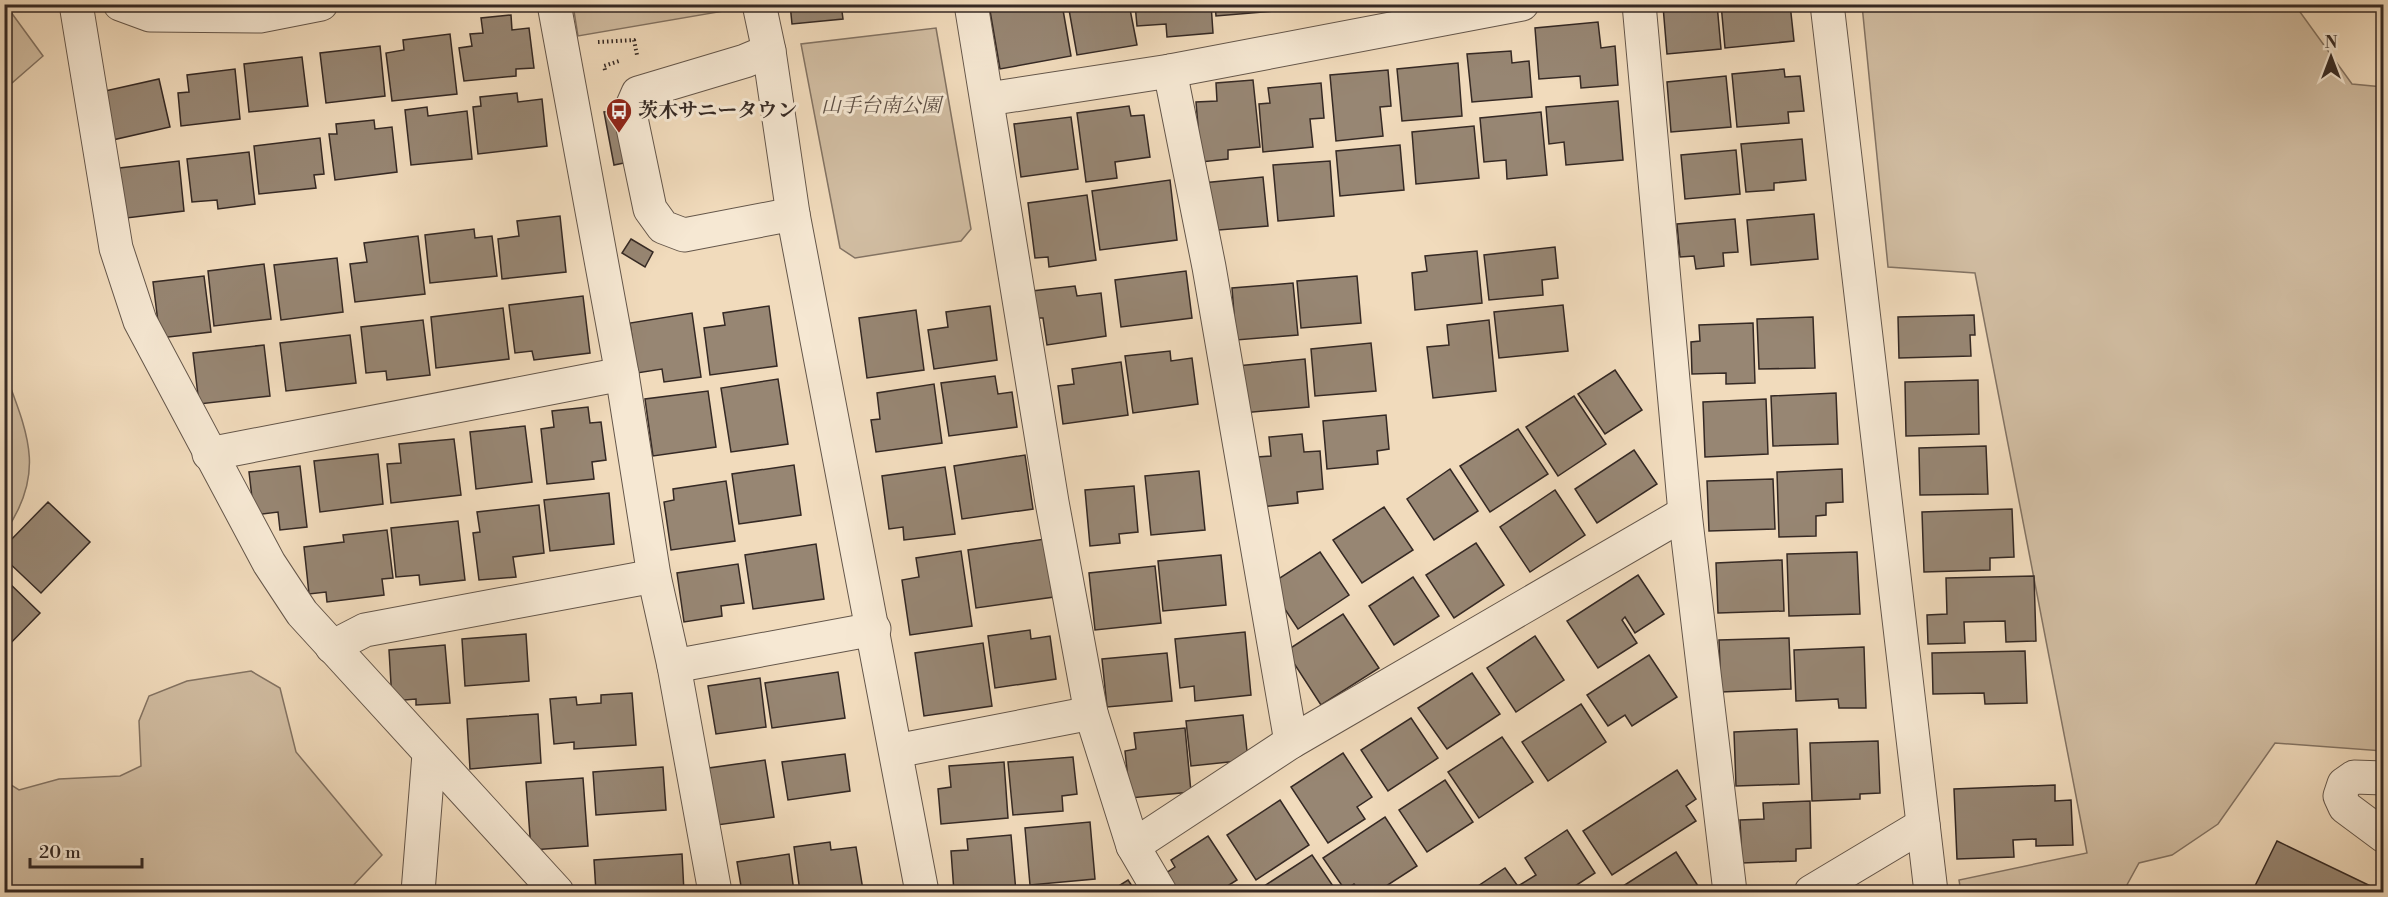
<svg xmlns="http://www.w3.org/2000/svg" width="2388" height="897" viewBox="0 0 2388 897" font-family="'Libre Bodoni','Noto Serif JP',serif">
<style>
.green{fill:#d1bda2;stroke:#837363;stroke-width:1.5}
.building{fill:#978673;stroke:#352924;stroke-width:1.5}
.lines{fill:none;stroke-linecap:round;stroke-linejoin:round}
.minor-casing{stroke:#64564a;stroke-width:35}
.path{stroke:#352924;stroke-width:4;stroke-dasharray:1.5 3;stroke-linecap:butt}
.minor{stroke:#f6e8d3;stroke-width:33}
.labels{text-anchor:middle;dominant-baseline:central;stroke-width:6;stroke-linejoin:round;paint-order:stroke}
.park-label{font-size:20px;font-style:italic;fill:#5c4e44;stroke:#f6e8d3}
.poi-label{font-size:20px;font-weight:bold;fill:#352924;stroke:#f6e8d3;text-anchor:start}
</style>
<rect width="100%" height="100%" fill="#f1dbbc"/>
<filter id="stains"><feTurbulence type="fractalNoise" baseFrequency=".00333" numOctaves="4"/><feColorMatrix values="0 0 0 0 .2 0 0 0 0 .09 0 0 0 0 .02 0 0 0 .5 -.17"/></filter>
<radialGradient id="worn" r=".72"><stop offset=".6" stop-color="#630" stop-opacity="0"/><stop offset="1" stop-color="#630" stop-opacity=".3"/></radialGradient>
<!-- green -->
<g class="green">
<path d="M5,4L43,56L5,89L4,5Z"/>
<path d="M723,5L724,11L578,36L573,5Z"/>
<path d="M1862,5H2295L2352,84L2383,87V751L2275,743L2218,824L2172,855L2139,863L2123,892H1961L1959,880L2087,853L1975,273L1888,267Z"/>
<path d="M936,28L971,229L961,241L855,258L840,248L801,44Z"/>
<path d="M4,370C27,432 47,472 5,532Z"/>
<path d="M251,671L280,688L296,752L382,855L347,892H5V781L19,790L59,779L120,776L141,766L139,721L149,696L187,681Z"/>
</g>
<!-- building -->
<g class="building">
<path d="M790,4H841L843,19L792,24Z"/>
<path d="M1062,4L1071,56L1000,69L989,5Z"/>
<path d="M1068,4H1129L1137,45L1077,55Z"/>
<path d="M1135,4H1211L1213,33L1167,37L1166,24L1137,26Z"/>
<path d="M1215,4H1285L1286,10L1216,16Z"/>
<path d="M1683,4H1717L1721,49L1667,54L1663,6Z"/>
<path d="M1721,4H1790L1794,41L1725,48Z"/>
<path d="M511,15L512,30L529,28L534,68L516,69V76L464,81L459,48L472,46L470,34L483,33L481,18Z"/>
<path d="M1598,22L1601,48L1615,46L1618,85L1581,88L1580,76L1539,79L1535,28Z"/>
<path d="M450,34L457,94L392,101L386,53L404,50L403,40Z"/>
<path d="M380,46L385,96L326,103L320,53Z"/>
<path d="M1511,51L1512,63L1529,61L1532,97L1472,102L1467,54Z"/>
<path d="M302,57L308,106L249,112L244,64Z"/>
<path d="M1458,63L1462,116L1402,121L1397,69Z"/>
<path d="M235,69L240,119L181,126L178,93L189,92L187,75Z"/>
<path d="M1784,69L1785,77L1800,76L1804,111L1788,112L1789,123L1737,127L1732,74Z"/>
<path d="M1388,70L1391,106L1380,107L1383,136L1336,141L1330,75Z"/>
<path d="M1726,76L1731,127L1671,132L1667,82Z"/>
<path d="M159,79L170,127L108,141L96,93Z"/>
<path d="M1253,80L1260,147L1228,150V159L1201,162L1196,102L1217,101L1216,83Z"/>
<path d="M1321,83L1324,118L1310,119L1313,147L1263,152L1259,104L1270,103L1268,88Z"/>
<path d="M517,93L518,102L542,99L547,146L478,154L473,107L481,106L480,97Z"/>
<path d="M1618,101L1623,160L1566,165L1564,142L1549,144L1546,107Z"/>
<path d="M1129,106L1131,116L1144,115L1150,157L1115,162L1117,178L1086,182L1077,113Z"/>
<path d="M427,107L428,116L467,111L472,159L411,165L405,110Z"/>
<path d="M619,110L629,162L614,165L604,112Z"/>
<path d="M1541,112L1547,175L1507,179L1506,160L1484,162L1480,118Z"/>
<path d="M1071,117L1078,169L1021,177L1014,124Z"/>
<path d="M374,120L375,129L392,127L397,172L335,180L329,134H337L336,124Z"/>
<path d="M1474,126L1479,178L1416,184L1412,132Z"/>
<path d="M320,138L324,174L314,175L316,188L259,194L254,146Z"/>
<path d="M1802,139L1806,180L1774,183V190L1746,192L1741,144Z"/>
<path d="M1400,145L1404,190L1340,196L1336,151Z"/>
<path d="M1736,150L1740,194L1685,199L1681,155Z"/>
<path d="M249,152L255,204L218,209L217,200L192,202L187,159Z"/>
<path d="M179,161L184,211L118,219L111,169Z"/>
<path d="M1330,161L1334,216L1278,221L1273,165Z"/>
<path d="M1263,177L1268,226L1206,231L1202,183Z"/>
<path d="M1170,180L1177,240L1100,250L1092,191Z"/>
<path d="M1087,195L1096,260L1049,267L1048,257L1035,258L1028,203Z"/>
<path d="M1814,214L1818,259L1751,265L1747,220Z"/>
<path d="M560,216L566,272L502,279L498,239L519,236L517,221Z"/>
<path d="M1735,219L1738,252L1723,253L1724,266L1696,269L1694,256L1680,257L1677,224Z"/>
<path d="M474,229L475,238L492,236L497,276L430,283L425,235Z"/>
<path d="M418,236L425,294L355,302L350,264L367,262L364,243Z"/>
<path d="M631,239L653,252L645,267L622,253Z"/>
<path d="M1555,247L1558,278L1542,280L1543,295L1489,300L1484,255Z"/>
<path d="M1477,251L1482,303L1415,310L1412,273L1427,271L1425,256Z"/>
<path d="M337,258L343,312L281,320L274,265Z"/>
<path d="M264,264L271,319L214,326L208,271Z"/>
<path d="M1186,271L1192,318L1121,327L1115,280Z"/>
<path d="M204,276L211,332L160,338L153,282Z"/>
<path d="M1357,276L1361,323L1301,328L1297,281Z"/>
<path d="M1293,283L1298,335L1236,340L1232,288Z"/>
<path d="M1075,286L1077,296L1101,293L1106,336L1047,345L1043,318H1035L1032,291Z"/>
<path d="M583,296L590,353L534,360L532,351L515,353L509,305Z"/>
<path d="M1563,305L1568,351L1499,358L1494,312Z"/>
<path d="M769,306L777,366L710,375L704,328L725,325L723,313Z"/>
<path d="M990,306L997,360L934,369L928,330L948,327L946,312Z"/>
<path d="M503,308L509,359L436,368L431,317Z"/>
<path d="M916,310L924,370L867,378L859,318Z"/>
<path d="M692,313L701,377L664,382L662,369L637,373L630,323Z"/>
<path d="M1974,315L1975,335H1970L1971,356L1899,358L1898,317Z"/>
<path d="M1813,317L1815,368L1759,369L1757,319Z"/>
<path d="M423,320L430,375L387,380L386,371L366,373L361,327Z"/>
<path d="M1489,320L1496,391L1433,398L1427,347L1449,345L1447,325Z"/>
<path d="M1753,323L1755,383L1726,384V373L1692,374L1691,342L1700,341L1699,325Z"/>
<path d="M350,335L356,383L286,391L280,343Z"/>
<path d="M1371,343L1376,391L1315,396L1311,349Z"/>
<path d="M264,345L270,396L199,404L193,353Z"/>
<path d="M1170,351L1171,361L1192,358L1198,404L1133,413L1125,356Z"/>
<path d="M1305,359L1309,407L1242,413L1237,366Z"/>
<path d="M1121,362L1128,415L1063,424L1058,386L1074,384L1072,369Z"/>
<path d="M1615,370L1642,410L1605,434L1578,394Z"/>
<path d="M995,376L998,394L1012,392L1017,427L949,436L941,383Z"/>
<path d="M778,379L788,444L731,452L721,388Z"/>
<path d="M1978,380L1979,434L1906,436L1905,382Z"/>
<path d="M934,384L942,443L876,452L871,420L880,419L877,393Z"/>
<path d="M708,391L716,447L653,456L645,399Z"/>
<path d="M1836,393L1838,444L1773,446L1771,396Z"/>
<path d="M1574,396L1606,444L1558,476L1526,427Z"/>
<path d="M1766,399L1768,454L1705,457L1703,402Z"/>
<path d="M588,407L590,423L601,422L606,460L592,462L594,479L547,484L541,429L554,427L552,411Z"/>
<path d="M1386,415L1389,449L1377,451L1378,464L1327,469L1323,421Z"/>
<path d="M525,426L532,482L476,489L470,432Z"/>
<path d="M1518,429L1548,474L1490,512L1460,466Z"/>
<path d="M1302,434L1304,452L1320,451L1323,489L1297,492L1298,503L1261,507L1257,457L1271,456L1269,437Z"/>
<path d="M454,439L461,495L391,503L387,464L401,463L399,444Z"/>
<path d="M1986,446L1988,494L1920,495L1919,448Z"/>
<path d="M1634,450L1657,484L1597,523L1575,489Z"/>
<path d="M378,454L383,504L320,512L314,461Z"/>
<path d="M1025,455L1033,509L962,519L954,466Z"/>
<path d="M794,465L801,515L739,524L732,474Z"/>
<path d="M300,466L307,527L280,530L278,512L254,515L249,472Z"/>
<path d="M945,467L955,534L904,540L903,527L889,529L882,476Z"/>
<path d="M1450,469L1478,511L1434,540L1407,499Z"/>
<path d="M1842,469L1843,502L1826,503V515L1816,516V536L1779,537L1777,472Z"/>
<path d="M1199,471L1205,530L1151,535L1145,476Z"/>
<path d="M1773,479L1775,529L1709,531L1707,481Z"/>
<path d="M726,481L735,541L671,550L664,502L674,500L673,489Z"/>
<path d="M1134,486L1138,532L1119,534L1120,543L1090,546L1085,490Z"/>
<path d="M1555,490L1585,535L1530,572L1500,527Z"/>
<path d="M609,493L614,544L550,551L544,500Z"/>
<path d="M48,502L90,542L41,593L4,558V547Z"/>
<path d="M539,505L544,553L513,557L516,577L479,580L473,533L480,532L477,512Z"/>
<path d="M1384,507L1413,550L1362,583L1333,540Z"/>
<path d="M2012,509L2014,557L1990,558V570L1924,572L1922,512Z"/>
<path d="M458,521L465,580L420,585L419,575L396,577L391,528Z"/>
<path d="M387,530L393,578L382,579L384,595L327,602L326,592L309,594L304,547L344,542L343,535Z"/>
<path d="M1045,539L1054,597L976,608L968,550Z"/>
<path d="M1476,543L1504,585L1454,618L1426,575Z"/>
<path d="M816,544L824,599L753,609L745,555Z"/>
<path d="M961,551L972,626L910,635L902,580L919,577L916,558Z"/>
<path d="M1320,552L1349,595L1298,629L1269,585Z"/>
<path d="M1857,552L1860,614L1789,616L1787,554Z"/>
<path d="M1221,555L1226,605L1163,611L1158,561Z"/>
<path d="M1782,560L1784,611L1718,613L1716,563Z"/>
<path d="M738,564L744,603L721,606L722,616L684,622L677,573Z"/>
<path d="M1155,566L1161,623L1095,630L1089,573Z"/>
<path d="M1638,575L1664,614L1635,633L1625,617L1622,620L1637,643L1598,668L1567,621Z"/>
<path d="M2034,576L2036,641L2006,642L2005,621L1964,622L1965,643L1928,644L1927,615L1947,614L1946,578Z"/>
<path d="M1413,577L1439,616L1394,645L1369,606Z"/>
<path d="M4,578L40,613L4,650Z"/>
<path d="M1343,614L1379,668L1321,705L1286,651Z"/>
<path d="M1030,630L1031,639L1050,636L1056,679L995,688L988,636Z"/>
<path d="M1245,632L1251,695L1195,701L1194,686L1180,688L1175,639Z"/>
<path d="M526,634L529,681L465,686L462,639Z"/>
<path d="M1535,636L1564,680L1516,712L1487,668Z"/>
<path d="M1789,638L1791,689L1721,692L1719,640Z"/>
<path d="M983,643L992,706L924,716L915,653Z"/>
<path d="M445,645L450,703L416,705V699L392,701L389,650Z"/>
<path d="M1864,647L1866,708H1839L1838,699L1796,701L1794,650Z"/>
<path d="M2025,651L2027,703L1985,704L1984,693L1933,694L1932,653Z"/>
<path d="M1167,653L1172,701L1107,707L1102,659Z"/>
<path d="M1649,655L1677,697L1632,726L1625,715L1608,726L1587,695Z"/>
<path d="M838,672L845,718L772,728L765,683Z"/>
<path d="M1472,673L1500,714L1447,749L1418,708Z"/>
<path d="M760,678L766,727L716,734L708,686Z"/>
<path d="M632,693L636,745L574,749V742L554,744L550,699L576,697L577,705L601,703V695Z"/>
<path d="M1581,704L1606,742L1548,781L1522,742Z"/>
<path d="M538,714L541,763L470,769L467,719Z"/>
<path d="M1243,715L1248,760L1191,766L1186,721Z"/>
<path d="M1411,718L1438,758L1388,791L1361,750Z"/>
<path d="M1185,728L1191,792L1130,798L1125,751L1136,749L1134,733Z"/>
<path d="M1797,729L1799,784L1736,786L1734,732Z"/>
<path d="M1502,737L1533,782L1479,818L1448,772Z"/>
<path d="M1878,741L1880,793L1860,794V799L1812,801L1810,743Z"/>
<path d="M1343,753L1372,797L1357,807L1365,819L1328,843L1291,787Z"/>
<path d="M845,754L850,791L788,800L782,762Z"/>
<path d="M1073,757L1077,794L1062,796L1063,811L1013,815L1008,762Z"/>
<path d="M765,760L774,817L717,825L709,768Z"/>
<path d="M1004,762L1008,818L941,824L938,789L951,787L949,766Z"/>
<path d="M663,767L666,810L596,815L593,772Z"/>
<path d="M1677,770L1696,799L1686,806L1696,821L1612,875L1583,831Z"/>
<path d="M583,778L588,846L531,850L526,782Z"/>
<path d="M1445,780L1473,822L1427,852L1399,810Z"/>
<path d="M2055,785V801L2071,800L2073,845L2036,846V839L2013,840L2014,857L1957,859L1954,789Z"/>
<path d="M1280,800L1309,845L1256,880L1227,835Z"/>
<path d="M1810,801L1811,848L1796,849V861L1742,863L1740,820L1764,819L1763,803Z"/>
<path d="M1385,817L1417,866L1377,892H1360L1354,884L1345,890L1323,858Z"/>
<path d="M1090,822L1095,879L1030,885L1025,828Z"/>
<path d="M1567,830L1595,873L1566,892H1522L1518,886L1536,875L1525,858Z"/>
<path d="M1011,835L1016,892H954L951,851L968,850L967,839Z"/>
<path d="M1208,836L1237,880L1218,892H1175L1163,875L1175,867L1171,860Z"/>
<path d="M2277,841L2383,892H2252Z"/>
<path d="M830,842L831,850L856,847L863,890L800,892L794,847Z"/>
<path d="M1676,852L1702,892H1623L1620,888Z"/>
<path d="M682,854L684,892H596L594,860Z"/>
<path d="M789,854L794,892H742L737,862Z"/>
<path d="M1312,855L1337,892H1255Z"/>
<path d="M1505,868L1522,892H1469Z"/>
<path d="M1128,880L1136,892H1109Z"/>
</g>
<g class="lines">
<!-- minor casing -->
<g class="minor-casing">
<g id="minor">
<path d="M76,4L116,248L140,321L269,563L302,613L557,892"/>
<path d="M120,4L150,15L260,16L321,4"/>
<path d="M554,4L622,374L654,576L674,666L715,892"/>
<path d="M759,4L769,51L793,214L922,892"/>
<path d="M971,4L1052,502L1091,713L1133,846L1160,892"/>
<path d="M1639,4L1685,513L1730,892"/>
<path d="M1827,4L1931,892"/>
<path d="M769,51L745,61L638,93L631,109V118L650,209L663,227L684,235L793,214"/>
<path d="M1170,71L1209,267L1291,742"/>
<path d="M988,99L1170,71L1522,4"/>
<path d="M209,454L622,374"/>
<path d="M332,647L365,630L654,576"/>
<path d="M674,666L874,629"/>
<path d="M896,751L1091,713"/>
<path d="M2384,778L2354,777L2344,784L2340,796L2345,807L2384,836"/>
<path d="M1133,846L1291,742L1685,513"/>
<path d="M418,892L429,754"/>
<path d="M1811,892L1923,825"/>
</g>
</g>
<!-- path -->
<g class="path">
<path d="M598,42L634,40L637,55"/>
<path d="M605,70L604,66L619,61"/>
</g>
<!-- minor -->
<use href="#minor" class="minor"/>
</g>
<!-- icons -->
<defs>
<g id="bus-pin" transform="scale(1.35)"><path d="M0 17L-7.5 6A9.5 9.5 0 1 1 7.5 6Z" fill="#8f2418" stroke="#f6e8d3"/><path d="M-5-6H5V4H4V6H2V4H-2V6H-4V4H-5ZM-3.5-4V0h7V-4ZM-3.5 1.2v1.5H-2V1.2ZM2 1.2v1.5H3.5V1.2Z" fill="#fff"/></g>
</defs>
<g fill-rule="evenodd">
<use href="#bus-pin" x="619" y="111"/>
</g>
<g class="labels">
<!-- park labels -->
<g class="park-label">
<text x="881" y="106">山手台南公園</text>
</g>
<!-- poi labels -->
<g class="poi-label">
<text x="638" y="111">茨木サニータウン</text>
</g>
</g>
<!-- margin -->
<rect width="2388" height="897" fill="none" stroke="#f1dbbc" stroke-width="24"/>
<rect x="6" y="6" width="2376" height="885" fill="none" stroke="#352924" stroke-width="3"/>
<rect x="12" y="12" width="2364" height="873" fill="none" stroke="#352924" stroke-width="1.5"/>
<!-- north arrow -->
<g transform="translate(2331 57)" stroke="#f6e8d3" stroke-width="4.5" paint-order="stroke">
<path d="M0-4.5L10 22L0 15L-10 22Z" fill="#352924"/>
<text y="-9" font-size="16" font-weight="bold" text-anchor="middle" fill="#352924">N</text>
</g>
<!-- scale -->
<path d="M30 858v9h112v-9" fill="none" stroke="#352924" stroke-width="3"/>
<text x="39" y="858" font-size="18" fill="#352924" stroke="#f6e8d3" stroke-width="4.5" paint-order="stroke">20 m</text>
<rect width="100%" height="100%" filter="url(#stains)"/>
<rect width="100%" height="100%" fill="url(#worn)"/>
</svg>
